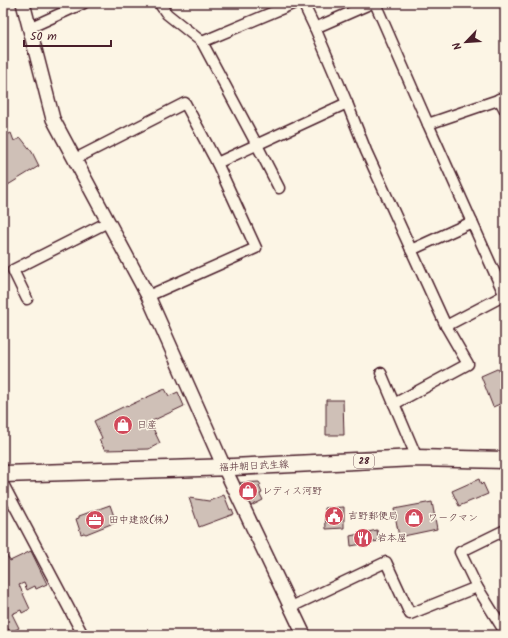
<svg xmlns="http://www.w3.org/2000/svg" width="508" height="638" viewBox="0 0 508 638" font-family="Kalam,'Klee One',sans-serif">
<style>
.building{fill:#cfc0b7;stroke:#4a1f2b}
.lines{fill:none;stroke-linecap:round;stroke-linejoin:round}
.minor-casing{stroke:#4a1f2b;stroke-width:13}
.tertiary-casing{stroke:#4a1f2b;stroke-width:16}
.primary-casing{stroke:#4a1f2b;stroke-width:19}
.minor{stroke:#fcf5e5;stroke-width:10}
.tertiary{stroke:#fcf5e5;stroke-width:13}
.primary{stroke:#fcf5e5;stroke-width:16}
.labels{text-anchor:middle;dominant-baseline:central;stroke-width:3;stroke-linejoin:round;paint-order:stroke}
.shield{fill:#fcf5e5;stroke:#7f5f63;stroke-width:1}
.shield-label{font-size:9px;font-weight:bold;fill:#4a1f2b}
.poi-label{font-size:10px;fill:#4a1f2b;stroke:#fcf5e5;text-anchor:start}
.street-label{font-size:10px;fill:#4a1f2b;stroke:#fcf5e5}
</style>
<rect width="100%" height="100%" fill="#fcf5e5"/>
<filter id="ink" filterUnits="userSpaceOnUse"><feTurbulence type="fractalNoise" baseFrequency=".025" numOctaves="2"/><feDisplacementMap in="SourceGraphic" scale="8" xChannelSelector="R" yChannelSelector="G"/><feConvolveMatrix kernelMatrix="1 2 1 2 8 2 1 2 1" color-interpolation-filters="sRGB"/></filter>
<g filter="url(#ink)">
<!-- building -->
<g class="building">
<path d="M11,133L14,141L21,138L32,152L39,166L3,188V137Z"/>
<path d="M505,368V404L502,403L493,407L481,376L497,369L499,370Z"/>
<path d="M165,389L169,396L178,392L184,406L150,422L160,443L149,449L105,450L99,440L102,438L94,421L127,405L128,406Z"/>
<path d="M326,400H343L344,435H326Z"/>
<path d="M479,479L481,485L483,483L488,494L459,506L452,491Z"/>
<path d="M259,482L261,485L259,486L262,493L260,494L263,500L249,507L237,483Z"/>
<path d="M224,495L230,510L232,509L234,514L199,527L189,498L209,501Z"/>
<path d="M432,502L437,529L399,537L394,509Z"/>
<path d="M110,505L116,522L86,534L84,533L81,534L76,519L79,518V516Z"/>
<path d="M344,507V528L326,529L325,508Z"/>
<path d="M377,530L379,541L351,546L350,536Z"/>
<path d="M3,549L10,561L31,551L47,584L36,589L35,586L27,590L24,583L19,585L30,609L22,613L21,610L12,614L19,628L10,633L5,623L6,622L3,615Z"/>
</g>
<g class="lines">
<!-- minor casing -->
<g class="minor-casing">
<g id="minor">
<path d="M159,3L167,14L202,42L257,145L279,188"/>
<path d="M303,3L315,28"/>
<path d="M372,3L315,28L347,103L366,151L446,326L468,364L394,404"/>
<path d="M375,3L428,124L498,100L505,96"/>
<path d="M29,28L84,3"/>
<path d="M202,42L295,3"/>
<path d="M499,99L505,110"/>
<path d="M428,124L505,296"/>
<path d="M75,159L185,103L217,163"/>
<path d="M411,250L472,222"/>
<path d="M148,296L256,248L217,163L347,103"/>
<path d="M27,299L13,270L108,222"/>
<path d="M446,326L505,295"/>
<path d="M381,373L417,458"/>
<path d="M3,484L83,635"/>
<path d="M505,530L460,552L477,587L505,632"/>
<path d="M291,607L386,562L410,614L477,587"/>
</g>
</g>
<!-- tertiary casing -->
<g class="tertiary-casing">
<path id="tertiary" d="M23,3L53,119L148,296L224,467L304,635"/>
</g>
<!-- primary casing -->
<g class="primary-casing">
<path id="primary" d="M3,474L233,467L415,458L505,460"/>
</g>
<!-- minor -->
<use href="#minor" class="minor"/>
<!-- tertiary -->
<use href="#tertiary" class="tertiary"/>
<!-- primary -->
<use href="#primary" class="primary"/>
</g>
</g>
<!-- icons -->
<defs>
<g id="shop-disc" transform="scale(1)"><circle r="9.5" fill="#d1495b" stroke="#fcf5e5"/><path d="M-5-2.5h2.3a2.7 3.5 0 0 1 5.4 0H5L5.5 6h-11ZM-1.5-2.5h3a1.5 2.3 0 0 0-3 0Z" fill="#fff"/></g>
<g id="civic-disc" transform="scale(1)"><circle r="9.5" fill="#d1495b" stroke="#fcf5e5"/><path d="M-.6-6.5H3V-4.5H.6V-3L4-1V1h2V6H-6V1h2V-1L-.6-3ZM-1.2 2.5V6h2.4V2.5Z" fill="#fff"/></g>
<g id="office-disc" transform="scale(1)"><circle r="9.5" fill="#d1495b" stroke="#fcf5e5"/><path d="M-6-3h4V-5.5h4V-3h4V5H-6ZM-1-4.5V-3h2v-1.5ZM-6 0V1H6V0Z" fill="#fff"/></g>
<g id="restaurant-disc" transform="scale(1)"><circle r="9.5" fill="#d1495b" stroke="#fcf5e5"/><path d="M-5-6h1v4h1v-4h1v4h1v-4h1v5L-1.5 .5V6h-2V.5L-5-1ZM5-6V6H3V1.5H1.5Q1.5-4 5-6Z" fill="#fff"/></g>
</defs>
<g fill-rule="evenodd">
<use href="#shop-disc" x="123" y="425"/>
<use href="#shop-disc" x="248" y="491"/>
<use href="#civic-disc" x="334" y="516"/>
<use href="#shop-disc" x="414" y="518"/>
<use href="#office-disc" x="95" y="520"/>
<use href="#restaurant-disc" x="363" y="538"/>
</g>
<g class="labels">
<!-- shield labels -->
<rect class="shield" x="354" y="454" width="20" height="14" rx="3"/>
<g class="shield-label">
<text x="364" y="461">28</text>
</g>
<!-- poi labels -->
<g class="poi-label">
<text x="137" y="425">日産</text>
<text x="262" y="491">レディス河野</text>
<text x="348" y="516">吉野郵便局</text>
<text x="428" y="518">ワークマン</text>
<text x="109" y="520">田中建設(株)</text>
<text x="377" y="538">岩本屋</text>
</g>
<!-- street labels -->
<g class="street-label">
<text transform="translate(254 466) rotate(-3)">福井朝日武生線</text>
</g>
</g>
<!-- margin -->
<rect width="508" height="638" fill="none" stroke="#fcf5e5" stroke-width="16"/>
<rect x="8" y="8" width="492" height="622" fill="none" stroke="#4a1f2b" stroke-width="1.5" filter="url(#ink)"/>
<!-- north arrow -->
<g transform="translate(466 42) rotate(245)" stroke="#fcf5e5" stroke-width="3" paint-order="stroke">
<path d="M0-3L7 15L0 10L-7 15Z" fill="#4a1f2b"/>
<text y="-6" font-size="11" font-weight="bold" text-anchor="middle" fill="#4a1f2b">N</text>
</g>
<!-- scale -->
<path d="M24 40v6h87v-6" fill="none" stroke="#4a1f2b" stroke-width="2"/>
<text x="30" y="40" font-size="12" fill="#4a1f2b" stroke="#fcf5e5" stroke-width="3" paint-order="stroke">50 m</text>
</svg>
